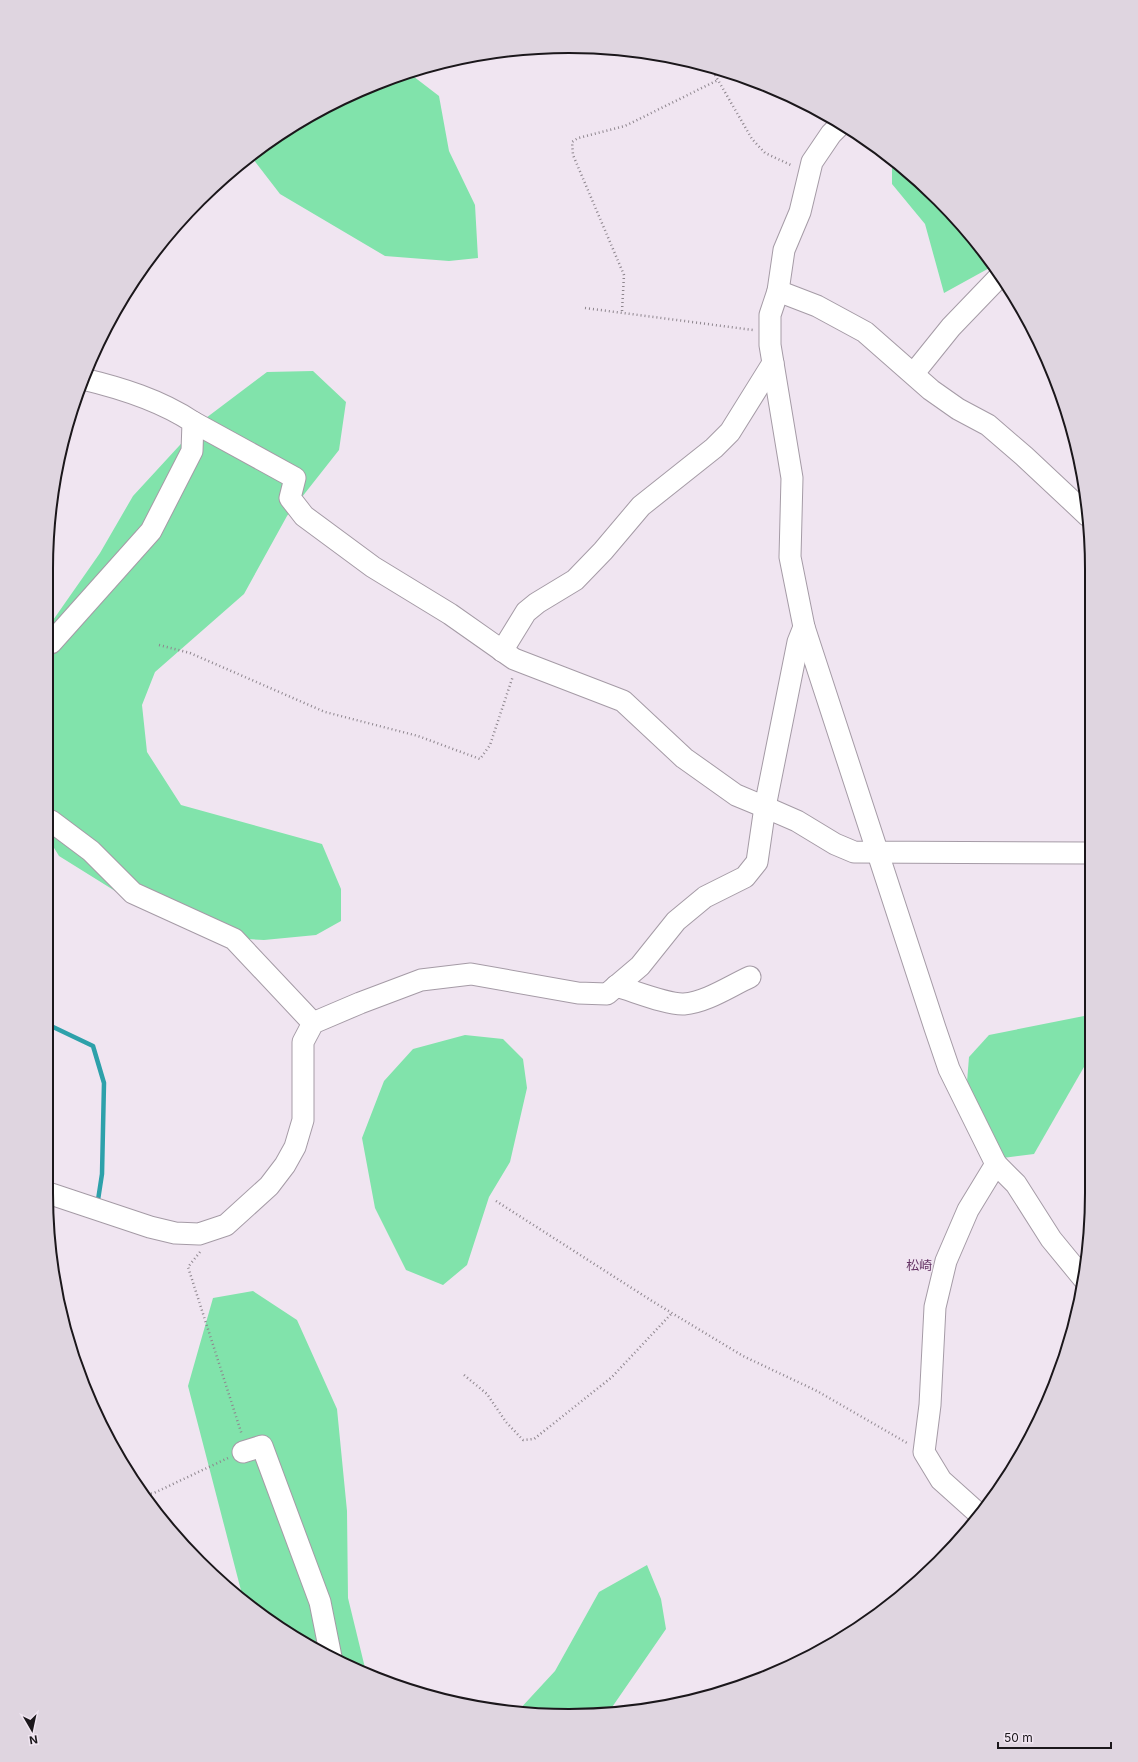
<svg xmlns="http://www.w3.org/2000/svg" width="1138" height="1762" viewBox="0 0 1138 1762" font-family="Inter,'Noto Sans JP',sans-serif">
<style>
.green{fill:#81e3ab}
.lines{fill:none;stroke-linecap:round;stroke-linejoin:round}
.stream{stroke:#2da1aa;stroke-width:4.5}
.minor-casing{stroke:#a59ba6;stroke-width:23}
.path{stroke:#8e868e;stroke-width:2.5;stroke-dasharray:1 3;stroke-linecap:butt}
.minor{stroke:#fff;stroke-width:21}
.labels{text-anchor:middle;dominant-baseline:central;stroke-width:3;stroke-linejoin:round;paint-order:stroke}
.quarter-label{font-size:13px;fill:#633263;stroke:#f0e5f1}
.rim{fill:none;stroke:#1b171b;stroke-width:2}
</style>
<rect width="100%" height="100%" fill="#f0e5f1"/>
<!-- green -->
<g class="green">
<path d="M409,73L439,96L449,151L475,205L478,258L449,261L385,256L280,194L250,155L337,100Z"/>
<path d="M892,160L914,176L984,250L993,266L944,293L925,224L892,184Z"/>
<path d="M313,371L346,402L339,450L287,516L244,594L155,672L142,705L147,752L181,805L322,844L341,889V921L316,935L264,940L216,937L144,909L59,856L51,843V623L100,553L133,496L202,421L267,372Z"/>
<path d="M1089,1015L1088,1060L1034,1154L995,1159L964,1120L969,1057L989,1035Z"/>
<path d="M465,1035L503,1039L523,1059L527,1088L510,1162L489,1197L467,1265L443,1285L406,1270L375,1208L362,1138L384,1081L413,1049Z"/>
<path d="M253,1291L297,1320L337,1409L347,1511L348,1598L366,1672L308,1646L244,1602L188,1386L213,1298Z"/>
<path d="M647,1565L661,1599L666,1629L608,1713L535,1715L518,1711L555,1671L599,1592Z"/>
</g>
<g class="lines">
<!-- stream -->
<path class="stream" d="M51,1026L93,1046L104,1083L102,1174L98,1200"/>
<!-- minor casing -->
<g class="minor-casing">
<g id="minor">
<path d="M841,124L831,134L812,162L800,212L784,250L778,291L770,315V345L792,478L790,557L804,627L935,1028L949,1069L996,1164L968,1210L946,1261L935,1307L930,1405L924,1452L941,1480L980,1515"/>
<path d="M778,291L817,306L865,332L931,390L958,409L988,425L1024,456L1088,516"/>
<path d="M914,373L951,327L1000,276"/>
<path d="M193,422L295,478L290,498L304,516L373,567L450,614L514,659L623,701L684,758L736,795L765,807L798,642L804,627"/>
<path d="M51,643L151,531L192,451L193,422C160,400 121,388 83,379"/>
<path d="M502,651L526,612L537,603L575,580L603,551L641,506L714,448L730,432L773,363"/>
<path d="M51,821L91,851L133,893L234,939L313,1023"/>
<path d="M616,986C634,991 668,1005 684,1004C707,1002 730,986 750,977"/>
<path d="M996,1164L1016,1184L1051,1239L1083,1278"/>
<path d="M51,1194L150,1227L175,1233L199,1234L226,1225L269,1186L285,1165L295,1147L303,1120V1042L313,1023L360,1003L421,980L471,974L578,993L607,994L640,966L676,921L705,897L745,877L757,862L765,807L797,821L835,844L854,852L1089,853"/>
<path d="M243,1452L262,1446L320,1602L331,1657"/>
</g>
</g>
<!-- path -->
<g class="path">
<path d="M711,68L752,139L765,153L793,166"/>
<path d="M585,308L753,330"/>
<path d="M622,311L624,275L573,155L572,142L578,138L625,126L718,80"/>
<path d="M159,645L190,653L325,712L418,736L480,759L490,745L513,676"/>
<path d="M496,1201L652,1301L743,1356L817,1391L907,1443"/>
<path d="M200,1252L188,1267L242,1435"/>
<path d="M464,1375L487,1394L506,1422L523,1440L534,1439L612,1377L672,1313"/>
<path d="M143,1495L154,1493L228,1458"/>
</g>
<!-- minor -->
<use href="#minor" class="minor"/>
</g>
<g class="labels">
<!-- quarter labels -->
<g class="quarter-label">
<text x="919" y="1265">松崎</text>
</g>
</g>
<!-- crop -->
<path d="M0 0H1138V1762H0ZM569 53H569A516 516 0 0 1 1085 569V1193A516 516 0 0 1 569 1709H569A516 516 0 0 1 53 1193V569A516 516 0 0 1 569 53Z" fill="#dfd5e0" fill-rule="evenodd"/>
<path class="rim" d="M569 53H569A516 516 0 0 1 1085 569V1193A516 516 0 0 1 569 1709H569A516 516 0 0 1 53 1193V569A516 516 0 0 1 569 53Z"/>
<!-- north arrow -->
<g transform="translate(32 1730) rotate(171)" stroke="#f0e5f1" stroke-width="3" paint-order="stroke">
<path d="M0-3L7 15L0 10L-7 15Z" fill="#1b171b"/>
<text y="-6" font-size="11" font-weight="bold" text-anchor="middle" fill="#1b171b">N</text>
</g>
<!-- scale -->
<path d="M998 1742v6h113v-6" fill="none" stroke="#1b171b" stroke-width="2"/>
<text x="1004" y="1742" font-size="12" fill="#1b171b" stroke="#f0e5f1" stroke-width="3" paint-order="stroke">50 m</text>
</svg>
